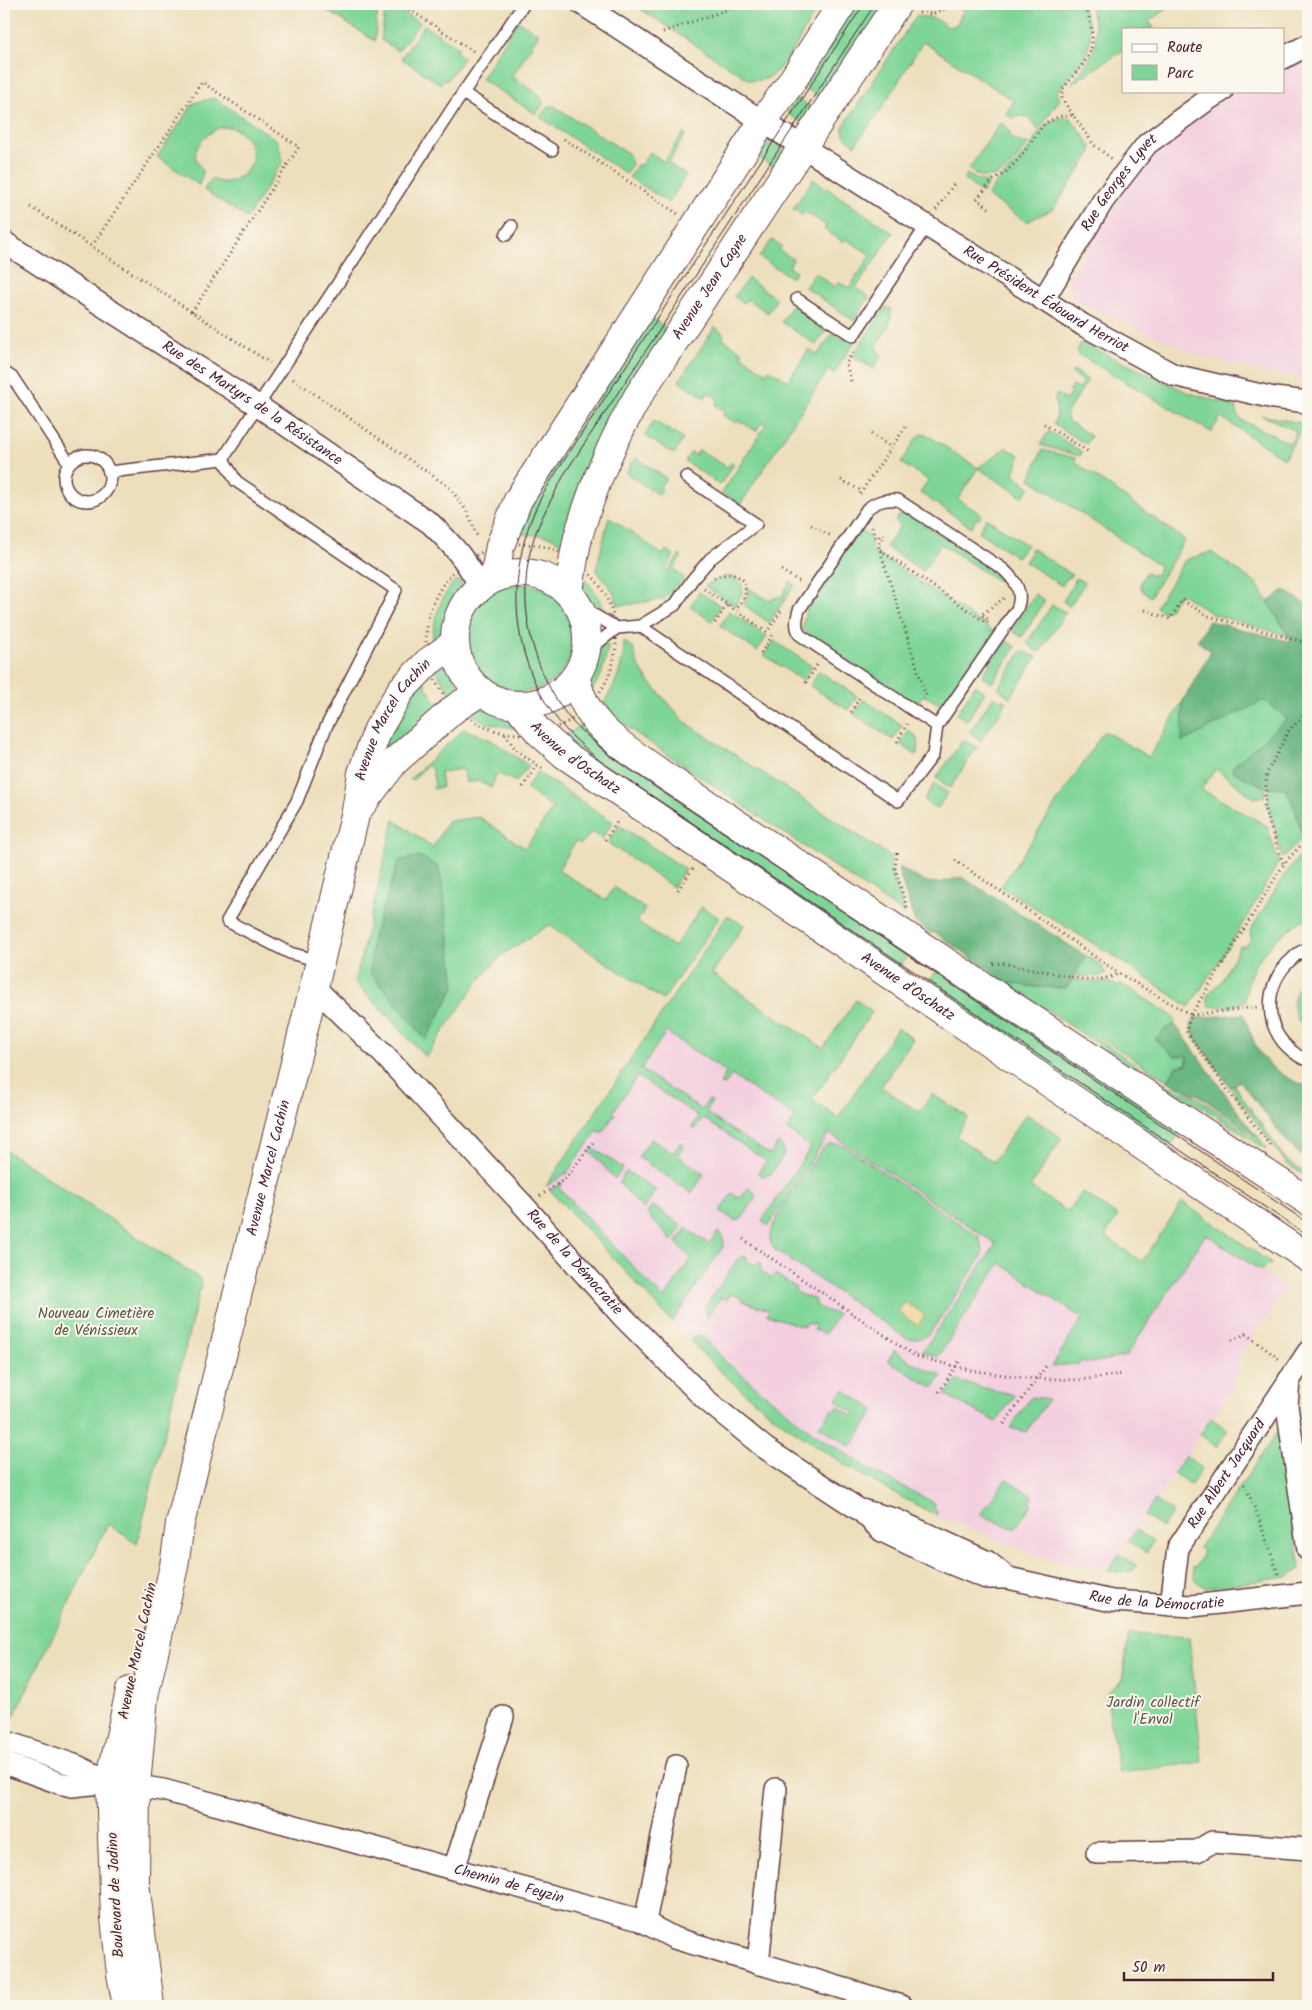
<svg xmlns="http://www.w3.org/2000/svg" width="1312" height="2010" viewBox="0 0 1312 2010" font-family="Kalam,sans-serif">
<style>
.built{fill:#f3cfdf}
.green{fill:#7fd598;stroke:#647a62;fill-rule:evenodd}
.forest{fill:#67b680;stroke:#586a56}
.sand{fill:#eeda9e;stroke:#9c7c64}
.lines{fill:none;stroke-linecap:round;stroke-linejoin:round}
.lane-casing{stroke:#623c41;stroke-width:14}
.street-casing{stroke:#623c41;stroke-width:24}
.secondary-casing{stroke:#623c41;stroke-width:30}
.path{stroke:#623c41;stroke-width:3;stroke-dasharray:1 4;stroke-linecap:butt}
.lane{stroke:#fff;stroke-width:11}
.street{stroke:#fff;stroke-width:21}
.secondary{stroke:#fff;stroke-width:28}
.tram{stroke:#4a1f2b;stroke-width:1}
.labels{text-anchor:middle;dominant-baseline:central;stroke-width:4;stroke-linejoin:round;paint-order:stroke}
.street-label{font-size:15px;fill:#4a1f2b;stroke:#fbf7ec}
.park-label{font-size:15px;fill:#5a564c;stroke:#fbf7ec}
</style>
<rect width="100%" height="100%" fill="#fbf7ec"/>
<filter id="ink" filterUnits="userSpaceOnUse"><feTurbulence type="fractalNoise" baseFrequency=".02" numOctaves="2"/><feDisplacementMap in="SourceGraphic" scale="10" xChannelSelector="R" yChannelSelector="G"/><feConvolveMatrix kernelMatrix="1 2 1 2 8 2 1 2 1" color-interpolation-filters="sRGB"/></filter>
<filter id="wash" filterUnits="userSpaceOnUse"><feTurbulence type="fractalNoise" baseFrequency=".0096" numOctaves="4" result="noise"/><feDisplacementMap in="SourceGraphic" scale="20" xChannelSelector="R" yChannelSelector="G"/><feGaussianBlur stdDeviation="1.12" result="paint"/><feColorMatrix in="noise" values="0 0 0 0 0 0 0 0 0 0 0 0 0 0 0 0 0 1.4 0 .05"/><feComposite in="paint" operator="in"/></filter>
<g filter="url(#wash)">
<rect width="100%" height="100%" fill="#eddfbc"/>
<!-- built -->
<g class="built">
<path d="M1308,54V378L1277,375L1206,358L1072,299L1068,279L1140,167L1211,105L1237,91H1283V67Z"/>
<path d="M668,1005L1129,1313L1188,1222L1286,1288L1240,1357L1234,1385L1108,1571L1065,1563L1031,1553L936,1515L866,1478L818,1448L745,1393L698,1349L546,1186Z"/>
</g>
<!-- green -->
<g class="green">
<path d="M317,4H378L375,41Z"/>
<path d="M386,4H389L420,23L398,51L381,40Z"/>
<path d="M633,4H819C807,24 790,62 771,76C764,81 757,81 749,80Z"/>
<path d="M850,4H889L820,98L804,87Z"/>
<path d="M972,4H1081C1084,12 1089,21 1090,30C1094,55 1072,74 1057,91L1060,99L1038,130C1029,118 1028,113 1013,118L1006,114L1014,101L923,42L880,111L855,145C849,140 842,137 843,127L916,16C923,17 932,17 938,20C947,25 945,30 957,24L965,6Z"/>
<path d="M1089,4H1174L1149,21L1154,29H1123V50L1071,84C1096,52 1102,44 1089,4Z"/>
<path d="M518,21L539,34L512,77L540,95L543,104L536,114L481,79Z"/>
<path d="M424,25L459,48L456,52L464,57L447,81L444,79L440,84L401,58Z"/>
<path d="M214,98L277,140L283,161L247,218L204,190L212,178C221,184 228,183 237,178C271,160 241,117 217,129C207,134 193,146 196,159C197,163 201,168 203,172L199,185L157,157L194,103Z"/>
<path d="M797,98L812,108L802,123L787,113Z"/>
<path d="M548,106H554L629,154L632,164L626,174L540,117Z"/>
<path d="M1066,117L1071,118L1091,146V153L1053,209L1027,222L987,196C997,179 1013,168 1026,152C1033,145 1037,133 1044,126C1049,121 1059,118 1066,117Z"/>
<path d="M1000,123L1008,128L1011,139L1028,144C1014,163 994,192 969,169Z"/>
<path d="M684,132L686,134L668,163L686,175L669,203L629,177L637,165H641L650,152L664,162Z"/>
<path d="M770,140L784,150L773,167L758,157Z"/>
<path d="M967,174L975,179L989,183L982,193L963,179Z"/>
<path d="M813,179L893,233L856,288L869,297L854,321L805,287L815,273L835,287L839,282L849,288L871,255L846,239L843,242L824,229L826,225L805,212L802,215L793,209Z"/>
<path d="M772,240L782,246L779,250L793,259L789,267L796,271L792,278L759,257Z"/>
<path d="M748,278L777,299L768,313L747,299L744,303L734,297Z"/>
<path d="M794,303L829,326L816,345L781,322Z"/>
<path d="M885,307L891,309C893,324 884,334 876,346L878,353L882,355L874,369L853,356Z"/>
<path d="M651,317L668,330L568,546L548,536L511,533Z"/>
<path d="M715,327L724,334L722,338L743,352L741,355L766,373L769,369L788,381L809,349L817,355L833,333L841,339L845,334L854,342L834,374L828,370L740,505L722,493L766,424L762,422L756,431L738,420L736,423L723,415L725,411L715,405L718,399L708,392L705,398L679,381Z"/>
<path d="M1081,343L1187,392L1236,407L1237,415L1241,420L1289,443L1293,440L1296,431L1261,415L1305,424L1284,459L1221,417L1211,432L1076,353Z"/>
<path d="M1074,370L1088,380L1066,414L1068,421L1091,436L1086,444L1054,424L1057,414L1055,398L1057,394L1066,400L1072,392L1069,391L1072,386L1078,389L1083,381L1071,373Z"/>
<path d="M654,421L683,439L674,454L645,436Z"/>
<path d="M1049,431L1082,452L1080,456L1040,445Z"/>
<path d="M924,433L978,468L1006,448L1020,455L1014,474L1030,487L1023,497L978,468L958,499L982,515L979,519L977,518L971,527L920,493L928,480L901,463L917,437Z"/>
<path d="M699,450L727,467L732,462L734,464L720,485L685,461L691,452L696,455Z"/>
<path d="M1042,450L1076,458L1075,462L1185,540L1150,597L1142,590L1140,585L1146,572L1152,576L1153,574L1156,575L1160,566L1030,479Z"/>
<path d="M635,457L666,478L660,487L662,489L659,495L626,473Z"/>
<path d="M903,511L1002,575L998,581L941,544L923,571L886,547L900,526L895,521Z"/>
<path d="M609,517L663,555L666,550L674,555L665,570L668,571L679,555L682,557L673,569L685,578L664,599L619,606L612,590L596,570Z"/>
<path d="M986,518L1027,545L1017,557L979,532Z"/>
<path d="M859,529L870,536L872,550L996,633L946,708L923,695L916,706L805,632L802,628L807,607Z"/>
<path d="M1031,548L1072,575L1070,578L1068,577L1062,586L1025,562L1031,553L1029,551Z"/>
<path d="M1211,552L1256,583L1289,636L1212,614L1180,593L1168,611L1163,612L1156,607L1185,560Z"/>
<path d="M726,576C737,577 741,580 743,591L735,606L705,586L711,582Z"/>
<path d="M1076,578L1085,583L1069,607L1063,601L1075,582L1074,581Z"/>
<path d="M585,579L597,595L606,614C590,610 577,595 585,579Z"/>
<path d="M455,581H461V587L447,613L439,640L431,646C434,621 438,600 455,581Z"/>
<path d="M790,581L795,585L769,623L743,604L748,593L747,587L768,600L782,596Z"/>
<circle cx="520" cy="638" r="54"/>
<path d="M699,592L718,604L720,607L712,621L690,607Z"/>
<path d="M1035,594L1045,601L1022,637L1012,631Z"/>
<path d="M1052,605L1066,612L1039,653L1027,643Z"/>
<path d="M729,611L767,636L757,651L720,626Z"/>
<path d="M1005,640L1016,647L992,683L982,676Z"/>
<path d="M624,641L633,648L637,663L647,679L685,722L891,857L890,866L906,915L631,730C625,725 607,713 605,706C604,700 608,695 611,691C619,676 624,659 624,641Z"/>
<path d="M774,641L812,666L803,681L764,655Z"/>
<path d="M606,645L609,646L601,675L588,697C588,678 588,657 606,645Z"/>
<path d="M1022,651L1037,657L1010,698L998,688Z"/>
<path d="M448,664L458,684L465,692L454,699L435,669Z"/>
<path d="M819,671L857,696L848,710L810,686Z"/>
<path d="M423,678L427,689L440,708L385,756L379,744Z"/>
<path d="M975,685L985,692L967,721L957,714Z"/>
<path d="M994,696L1001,701L1002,699L1007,702L980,742L979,739L969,732Z"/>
<path d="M1264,699L1287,719L1233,767L1232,771L1265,787V796L1254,798L1216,769L1201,789L1267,826L1279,862L1236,935L1189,1007L1109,953L1001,887L1104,731L1149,757L1183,701V741Z"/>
<path d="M864,700L902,725L893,740L853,714Z"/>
<path d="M480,708C493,710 515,715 518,729L488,723L470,714Z"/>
<path d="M586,722L913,949L898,970L557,739L569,733Z"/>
<path d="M464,729L491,740L529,766L516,782L497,773L491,788L478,781L466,783L463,769L440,772L442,787L433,789L435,785L432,770L427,765L412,781L410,779Z"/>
<path d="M909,730C918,737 921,744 916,755L900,744Z"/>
<path d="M963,740L977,747L950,788L936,778Z"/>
<path d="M537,772L613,822L602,839L592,832L581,844L576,841L558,870L606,900L614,887L645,909L637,922L674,947L702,907L719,918L663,1000L549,925L502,955L476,984L426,1057L355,982L394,820L433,847L448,821L479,817L525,848L553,808L526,789ZM419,856L438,867L442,884L455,985L426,1039L370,972Z"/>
<path d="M934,784L948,793L937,809L924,800Z"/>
<path d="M1269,787L1286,788L1295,809L1303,837L1283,858L1268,806Z"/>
<path d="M619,825L685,869L673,887L608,843Z"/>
<path d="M1308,845V921L1302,920C1271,942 1248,961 1245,1001L1231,1007L1209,1006L1207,996L1222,980L1240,946H1246L1251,939L1250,931L1285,874Z"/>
<path d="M727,916L744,925L712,974L823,1048L856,1000L872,1012L812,1100L838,1118L897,1028L913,1039L881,1087L919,1112L932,1094L968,1117L956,1136L993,1162L1026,1114L1062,1138L1030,1187L1068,1212L1082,1192L1118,1216L1105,1236L1142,1262L1182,1202L1271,1263L1270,1266L1267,1264L1261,1271L1206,1234L1126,1356L1091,1363L1080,1361L1079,1364L1052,1366L1082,1318L1000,1263L938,1357L922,1352L996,1244L829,1133L768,1226L762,1221L811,1147L787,1130L795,1117L731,1075L725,1085L720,1084L726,1072L666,1032L641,1069L702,1110L708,1100L712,1101L706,1113L770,1155L778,1143L782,1146L784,1155L771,1174L762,1176L758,1173L766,1161L703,1118L695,1129L692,1127L698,1116L637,1076L613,1112L615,1114L602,1133L598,1130L566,1174L546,1186Z"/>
<path d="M1086,956L1101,965L1106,974L1095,977L1074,975Z"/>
<path d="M939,967L1184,1126L1165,1154L925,988Z"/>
<path d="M1308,976V1032C1289,1016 1289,991 1308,976Z"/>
<path d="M1073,979L1096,982L1105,981L1118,986L1120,983L1171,1015L1175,1021L1174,1025L1164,1030L1187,1056V1064L1176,1067L1168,1081L1100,1037L1098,1039L1164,1084L1198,1098L1254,1137L1255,1135L1258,1136L1266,1149L1199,1105L1152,1080L1005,982L1035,987L1066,988Z"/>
<path d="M1234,1085L1286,1160L1308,1175V1178L1287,1164L1230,1087Z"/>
<path d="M651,1139L673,1153L680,1143L684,1145L678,1156L704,1174L692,1193L638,1157Z"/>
<path d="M830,1144H838L846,1147L979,1237L983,1251L981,1258L930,1333C922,1339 916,1340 906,1338L775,1250C772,1245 769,1241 770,1235C772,1218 812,1164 824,1147Z"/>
<path d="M593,1148L623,1168L615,1179L590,1151Z"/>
<path d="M4,1149L202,1280L137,1544L108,1524L8,1728L4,1726Z"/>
<path d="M626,1171L656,1190L643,1209L619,1183Z"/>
<path d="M563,1182L559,1188L664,1299L691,1258L676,1243L686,1228L709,1244L718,1232C723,1236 725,1241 723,1247L672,1322L550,1190Z"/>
<path d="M749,1187L755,1193V1199L741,1220H733L720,1211L732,1193L741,1198Z"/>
<path d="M652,1205L682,1226L672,1241L647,1214Z"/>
<path d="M744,1256L747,1257V1261L755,1265L759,1262L762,1264L760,1270L771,1278L776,1274L796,1288L795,1291C804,1298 807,1295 815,1300L816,1305C823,1311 830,1311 838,1315L825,1334L814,1330L815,1325L806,1323L804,1327L767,1315L769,1310L744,1302L742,1298L731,1294L727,1300L721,1297L707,1318L705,1307L737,1260Z"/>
<path d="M699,1335L703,1336L726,1362L813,1433L874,1472L935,1503L934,1508L937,1512L936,1515C846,1470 758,1414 689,1340L692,1337Z"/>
<path d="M894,1350L915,1364L942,1376L933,1388L888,1361Z"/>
<path d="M956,1381L1015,1395L997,1422L945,1395Z"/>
<path d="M843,1390L875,1410L851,1447L819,1426L832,1409L835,1411L838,1406L853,1417L855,1413L836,1401Z"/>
<path d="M1031,1397L1049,1399L1026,1432L1010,1428Z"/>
<path d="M1211,1418L1228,1430L1217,1447L1200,1435Z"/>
<path d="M1277,1432L1300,1567L1298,1571L1287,1577L1206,1588C1196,1583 1193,1577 1193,1566L1196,1567L1203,1552L1199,1548Z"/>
<path d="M1185,1456L1202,1468L1191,1485L1174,1473Z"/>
<path d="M1006,1479L1033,1496L1029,1502L1032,1504L1015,1529L980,1515Z"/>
<path d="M1155,1500L1173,1512L1162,1528L1144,1516Z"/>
<path d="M1136,1530L1153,1542L1146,1553L1128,1541Z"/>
<path d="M1119,1554L1137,1566C1129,1576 1119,1572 1108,1571Z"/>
<path d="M1129,1634L1189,1637L1202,1762L1119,1773L1106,1694L1122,1680Z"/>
</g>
<!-- forest -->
<g class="forest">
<path d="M1284,590L1308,605V829L1303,837L1295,809L1286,788L1265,787L1232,771L1233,766L1287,719L1264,700L1182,742L1183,701L1211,651L1197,641L1209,621L1291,642L1289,635L1268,602Z"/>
<path d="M419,856L438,867L442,884L455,986L426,1040L370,972L372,940L399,861Z"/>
<path d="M899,867C927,884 929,887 961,877L993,896L1086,956L1066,988L1035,987L1005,982L934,932L932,934L915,922L898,870Z"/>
<path d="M1244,1014C1257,1056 1266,1070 1308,1087V1162L1287,1142L1240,1081L1230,1087L1195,1038L1191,1025L1195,1018Z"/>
<path d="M1174,1025L1177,1027L1256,1136L1197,1094L1195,1095L1168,1081L1176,1067L1187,1064V1056H1174L1155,1039L1164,1030Z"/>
</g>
<!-- sand -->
<path class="sand" d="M905,1302L925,1315L918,1326L898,1312Z"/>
</g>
<g filter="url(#ink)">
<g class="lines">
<!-- lane casing -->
<g class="lane-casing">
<g id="lane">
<path d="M463,93L552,150"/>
<path d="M506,235L512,226"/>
<path d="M797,299L853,336L927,225"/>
<path d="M4,372L13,378L69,463"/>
<circle cx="87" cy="478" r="23"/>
<path d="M223,459L236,481L396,590L326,727L297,801L227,921L290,953L319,961"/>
<path d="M223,459L454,106L524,4"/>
<path d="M109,472L223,459"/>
<path d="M580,607L617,628L586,652"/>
<path d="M640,626L898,801L933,755L937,726L1017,609C1024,592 1015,580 1003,569L898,500C885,499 877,501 867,509L799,610C796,620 795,626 800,635L937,726"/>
<path d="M617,628L640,626L675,605L692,580L710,559L756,524L686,477"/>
<path d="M1308,949C1301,950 1297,954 1292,959C1264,983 1262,1027 1292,1051C1297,1055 1301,1059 1308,1060"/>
</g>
</g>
<!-- street casing -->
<g class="street-casing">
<g id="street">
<path id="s1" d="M582,4L729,100L1083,325L1174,375L1274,398L1308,402"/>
<path d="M1283,58L1308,45"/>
<path id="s2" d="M4,242L258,406L430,523C453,545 465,559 480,586"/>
<path id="s3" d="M1043,300L1103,201L1147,144L1207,100L1222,91"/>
<path id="s4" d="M314,987L384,1055L526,1208L623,1317L705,1399L765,1448L858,1509L894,1519L988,1562L1008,1578"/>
<path d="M1289,1380L1287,1406L1308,1550"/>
<path id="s5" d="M862,1512L882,1531L942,1560L986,1578H1008L1112,1601L1192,1606L1308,1593"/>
<path id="s6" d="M1171,1605L1178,1548L1308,1352"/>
<path d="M4,1741L77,1766L110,1782"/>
<path id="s7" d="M4,1763L59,1783L72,1786L110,1782L163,1790L640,1920L674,1938L902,2006"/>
<path d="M1097,1853L1197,1851L1212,1842L1308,1849"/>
<path d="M454,1869L503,1717"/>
<path d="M645,1922L676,1766"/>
<path d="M758,1964L776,1789"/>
</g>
</g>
<!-- secondary casing -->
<g class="secondary-casing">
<g id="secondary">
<circle cx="521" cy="639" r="66"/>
<path d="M494,578L500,546L518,500L763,121L790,84L842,4"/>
<path id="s8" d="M569,592C572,571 574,548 581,527C595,481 614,438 638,396L897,4"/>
<path d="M576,679C587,729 625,747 663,775L1308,1201"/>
<path id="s9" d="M518,706L539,732L565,755L1308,1258"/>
<path d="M359,808L395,761L454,709L480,692"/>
<path d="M127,2006L121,1974L115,1918L110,1782L130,1691"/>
<path id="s10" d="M150,2006L135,1883L136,1785L144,1696L174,1566L180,1524L314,987L356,811L362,773L378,729L401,690L428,662L455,643"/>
</g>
</g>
<!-- path -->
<g class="path">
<path d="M401,4L473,51"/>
<path d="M919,13L931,14L959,4"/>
<path d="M663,32L743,4"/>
<path d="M1073,115L1062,99V90C1091,54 1100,51 1085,4"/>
<path d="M564,139L678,214"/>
<path d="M31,207L270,363"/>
<path d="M989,208L977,199L993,180L1004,174L1018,160L1045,123L1060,116L1073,115L1094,145L1112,159"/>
<path d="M936,210L954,184"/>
<path d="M92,246L202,82L299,147L192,312"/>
<path d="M293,379L449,487L467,511L478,538"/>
<path d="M851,381L846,364L854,350"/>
<path d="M1044,424L1089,452"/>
<path d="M871,434L891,447"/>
<path d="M841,480L862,491"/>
<path d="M860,494L906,426"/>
<path d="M811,525L831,536"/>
<path d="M872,527L876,538H878L881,534L884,536L878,544L926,696L924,699"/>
<circle cx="521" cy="639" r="95"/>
<path d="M880,550L987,623L989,620L981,615L1004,598"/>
<path d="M781,570L800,582"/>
<path d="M714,578C727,573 735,572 745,582V596L736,610"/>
<path d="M704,589L767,632L781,611"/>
<path d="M1145,610L1170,619L1182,600L1208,616L1308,643"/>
<path d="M715,623L727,605"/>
<path d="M761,653L773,635"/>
<path d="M806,683L817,665"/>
<path d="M851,712L861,695"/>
<path d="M505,734L516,750L542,768"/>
<path d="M897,742L907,724"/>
<path d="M523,787L537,765"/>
<path d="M605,840L619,819"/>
<path d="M897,853L895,868L907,908"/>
<path d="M955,860L1120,974L1191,1015L1186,1031L1229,1092L1271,1147"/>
<path d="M1283,863L1264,808L1267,773L1288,732L1308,710"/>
<path d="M678,890L693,868"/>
<path d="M993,964L1003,963L1087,980L1103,979L1119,974"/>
<path d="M1191,1015L1284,864L1308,837"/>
<path d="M1191,1015L1257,1007"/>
<path d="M540,1196L566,1178L595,1140"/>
<path d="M743,1239L915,1356L970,1370L1024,1378L1081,1380L1123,1374"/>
<path d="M1232,1340L1246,1334L1279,1359"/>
<path d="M939,1392L960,1360"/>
<path d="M1004,1424L1046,1366"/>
<path d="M1244,1484L1256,1511L1279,1576"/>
</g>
<!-- lane -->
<use href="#lane" class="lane"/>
<!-- street -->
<use href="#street" class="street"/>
<!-- secondary -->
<use href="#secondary" class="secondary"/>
<!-- tram -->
<g class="tram">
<path d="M864,4L559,468C551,481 542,494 536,508C503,582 512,673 569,733C579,743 590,752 600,761L1308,1236"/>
<path d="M875,4L565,473C555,493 543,513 535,535C514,597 530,668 570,719C581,732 596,743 609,755L1308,1223"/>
</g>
</g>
</g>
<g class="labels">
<!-- street labels -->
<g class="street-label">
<text stroke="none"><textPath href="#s3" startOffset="140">Rue Georges Lyvet</textPath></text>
<text stroke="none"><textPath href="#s8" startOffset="340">Avenue Jean Cagne</textPath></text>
<text stroke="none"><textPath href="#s1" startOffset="550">Rue Président Édouard Herriot</textPath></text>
<text stroke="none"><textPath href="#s2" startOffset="296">Rue des Martyrs de la Résistance</textPath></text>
<text stroke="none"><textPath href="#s10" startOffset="1322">Avenue Marcel Cachin</textPath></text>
<text stroke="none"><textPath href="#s9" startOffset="78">Avenue d'Oschatz</textPath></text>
<text stroke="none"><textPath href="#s9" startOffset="482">Avenue d'Oschatz</textPath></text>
<text stroke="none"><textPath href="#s10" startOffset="854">Avenue Marcel Cachin</textPath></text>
<text stroke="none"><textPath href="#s4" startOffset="379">Rue de la Démocratie</textPath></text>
<text stroke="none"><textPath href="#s6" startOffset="146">Rue Albert Jacquard</textPath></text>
<text stroke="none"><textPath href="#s5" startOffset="315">Rue de la Démocratie</textPath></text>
<text transform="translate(138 1651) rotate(-78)">Avenue Marcel Cachin</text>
<text stroke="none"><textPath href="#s7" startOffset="522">Chemin de Feyzin</textPath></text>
<text transform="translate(116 1895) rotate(-93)">Boulevard de Jodino</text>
</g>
<!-- park labels -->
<g class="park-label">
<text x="96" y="1314">Nouveau Cimetière<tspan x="96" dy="17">de Vénissieux</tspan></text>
<text x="1153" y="1703">Jardin collectif<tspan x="1153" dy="17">l'Envol</tspan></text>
</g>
</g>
<!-- margin -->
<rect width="1312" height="2010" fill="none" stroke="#fbf7ec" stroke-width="20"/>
<!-- legend -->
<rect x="1122" y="28" width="162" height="65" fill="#fbf7ec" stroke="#b4a19f"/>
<rect x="1132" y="44" width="25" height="8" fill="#ffffff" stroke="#b4a19f"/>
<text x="1167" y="52" font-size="15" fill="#4a1f2b">Route</text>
<rect x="1132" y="65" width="25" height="15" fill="#7fd598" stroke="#b4a19f"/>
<text x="1167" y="78" font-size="15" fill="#4a1f2b">Parc</text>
<!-- scale -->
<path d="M1124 1972v8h149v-8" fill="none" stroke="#4a1f2b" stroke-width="2.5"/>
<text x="1132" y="1972" font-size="15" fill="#4a1f2b" stroke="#fbf7ec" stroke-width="4" paint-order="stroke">50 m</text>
</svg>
